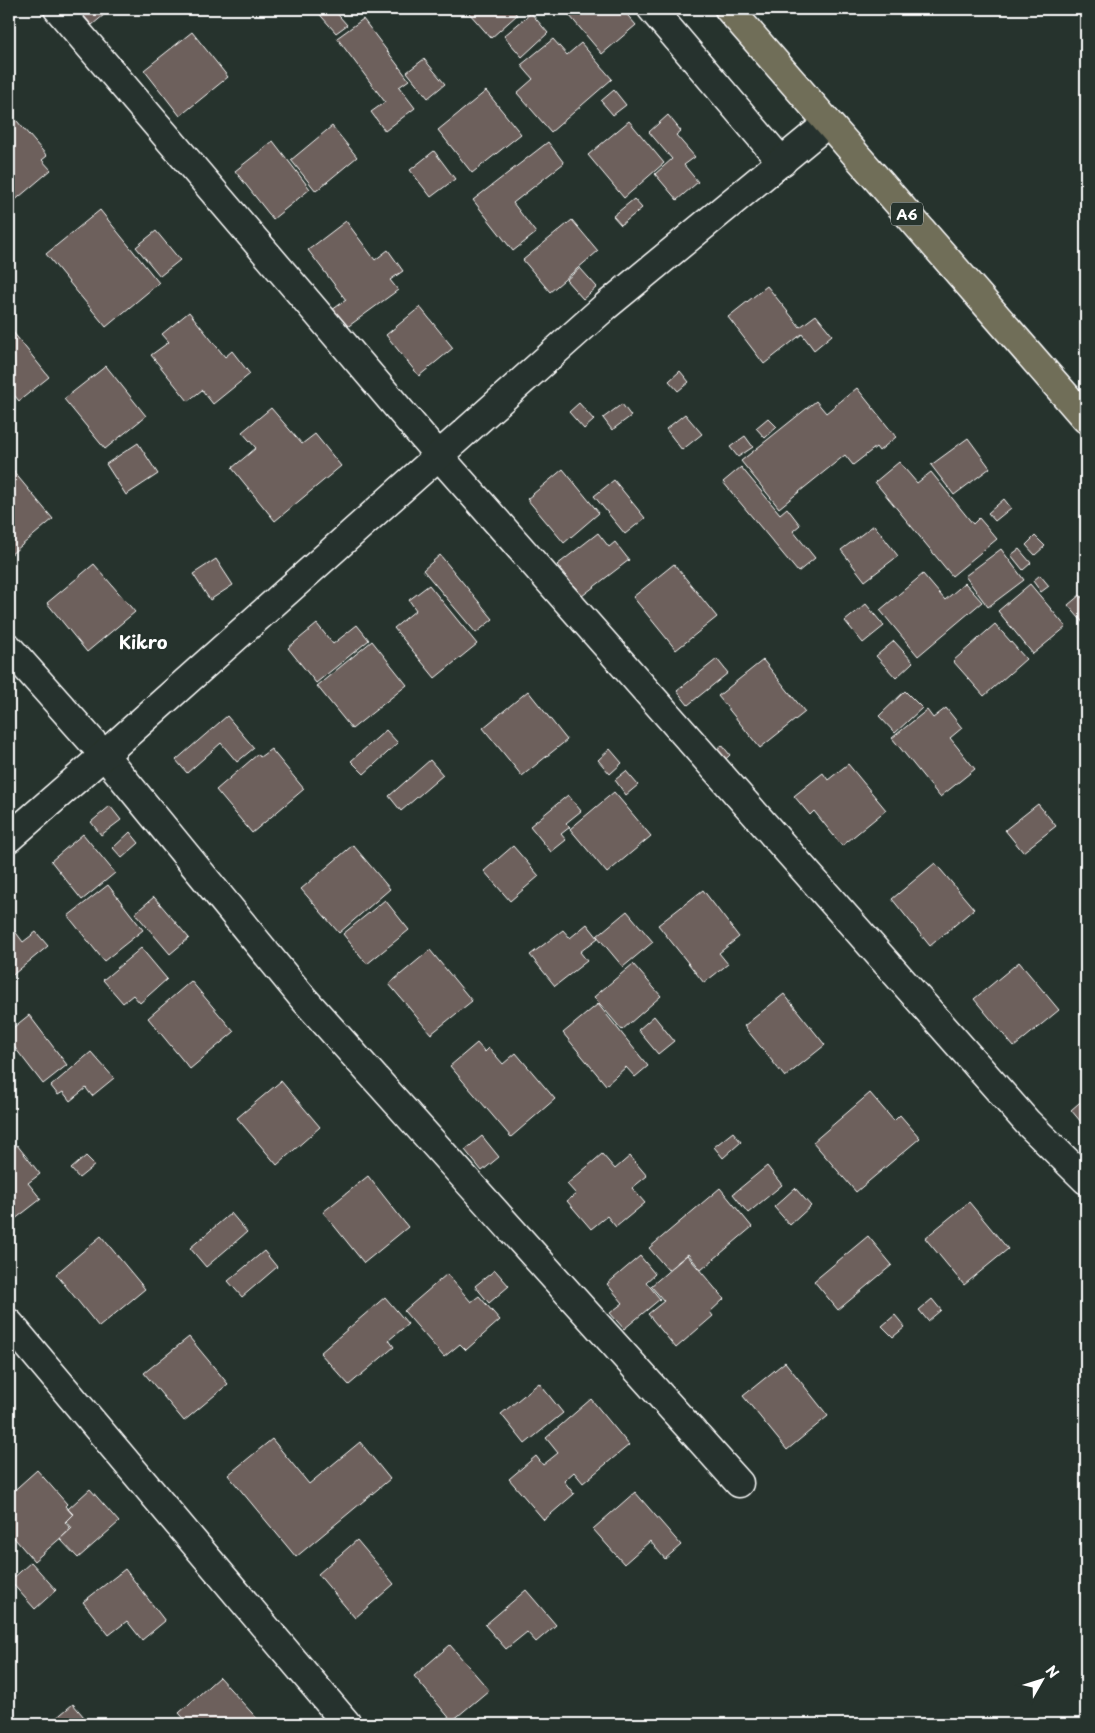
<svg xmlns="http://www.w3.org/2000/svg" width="1095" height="1733" viewBox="0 0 1095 1733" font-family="'Playpen Sans',sans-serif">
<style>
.building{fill:#6d605b;stroke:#fff}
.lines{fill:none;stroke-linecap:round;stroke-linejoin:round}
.minor-casing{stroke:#fff;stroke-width:31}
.highway-casing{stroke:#fff;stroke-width:31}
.minor{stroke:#26332d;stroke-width:28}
.highway{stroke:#706e59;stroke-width:28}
.labels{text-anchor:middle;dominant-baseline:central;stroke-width:4;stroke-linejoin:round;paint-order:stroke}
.shield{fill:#26332d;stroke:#bec2c0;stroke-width:1}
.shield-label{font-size:14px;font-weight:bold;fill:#fff}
.quarter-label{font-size:18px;font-weight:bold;fill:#fff;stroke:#26332d}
</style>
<rect width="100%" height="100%" fill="#26332d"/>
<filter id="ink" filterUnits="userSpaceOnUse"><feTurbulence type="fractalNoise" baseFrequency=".02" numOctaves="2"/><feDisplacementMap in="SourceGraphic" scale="10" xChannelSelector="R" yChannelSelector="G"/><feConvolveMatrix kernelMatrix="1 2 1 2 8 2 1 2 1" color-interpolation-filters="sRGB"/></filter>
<g filter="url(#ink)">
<!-- building -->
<g class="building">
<path d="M77,9H111L92,25Z"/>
<path d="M315,9H333L347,25L336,33Z"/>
<path d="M474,9H512L517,15L491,38L469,13Z"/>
<path d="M564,9H622L636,25L602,54Z"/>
<path d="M531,13L548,33L522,57L504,36Z"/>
<path d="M363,19L409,80L399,87L415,108L385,131L371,112L385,102L337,38Z"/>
<path d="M192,32L228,77L180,116L144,70Z"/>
<path d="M553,39L567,55L581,43L612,79L551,132L517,93L533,79L521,65Z"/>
<path d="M424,59L445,84L428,98L407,72Z"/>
<path d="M614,90L626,105L613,115L601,101Z"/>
<path d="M486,91L521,134L472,173L438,130Z"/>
<path d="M11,114L47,156L42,160L51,170L13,202L9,197V116Z"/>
<path d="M668,115L681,131L676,135L695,157L684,165L698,182L677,200L655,174L672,159L649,132Z"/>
<path d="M629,121L664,163L624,198L588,155Z"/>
<path d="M332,126L357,157L316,191L291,160Z"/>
<path d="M273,141L310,189L273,219L235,171Z"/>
<path d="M548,142L564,163L513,203L536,233L513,251L473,200Z"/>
<path d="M434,151L455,179L431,197L410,170Z"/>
<path d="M634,199L642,208L621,225L613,216Z"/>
<path d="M100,210L159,283L106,327L46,254Z"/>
<path d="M572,220L598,251L550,292L523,260Z"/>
<path d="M346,221L375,260L388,250L403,271L390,280L398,290L346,328L332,310L346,300L308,250Z"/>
<path d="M156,231L180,260L160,276L136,247Z"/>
<path d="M580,268L597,287L583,299L566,280Z"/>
<path d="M767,286L800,327L816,315L832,335L814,350L802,334L764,364L728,317Z"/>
<path d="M420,307L453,348L419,376L386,335Z"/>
<path d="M189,312L225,357L232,351L250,374L213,404L202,390L188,401L151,355L169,342L162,334Z"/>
<path d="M9,327L49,377L19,401L10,390L9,391Z"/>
<path d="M106,366L146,416L105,449L64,399Z"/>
<path d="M680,371L689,382L678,391L669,381Z"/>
<path d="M857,388L896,437L879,451L876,447L853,465L845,455L779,508L741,461L816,401L826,413Z"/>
<path d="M579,403L594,420L584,429L569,412Z"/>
<path d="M622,404L631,416L612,430L603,418Z"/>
<path d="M271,408L302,444L315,434L341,466L275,521L232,468L256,448L242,432Z"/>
<path d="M685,414L702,434L682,450L666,429Z"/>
<path d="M768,418L777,427L765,438L756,428Z"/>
<path d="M745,436L753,447L738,457L730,447Z"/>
<path d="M968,438L990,468L954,495L931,465Z"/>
<path d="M138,443L158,474L126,495L106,464Z"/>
<path d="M899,462L917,483L931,472L973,524L979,518L997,539L952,576L875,482Z"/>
<path d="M9,466L53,519L9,556Z"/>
<path d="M741,467L780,514L787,508L800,525L793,531L815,558L798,572L723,482Z"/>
<path d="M563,469L599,513L564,543L527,499Z"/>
<path d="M614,480L645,518L625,534L594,496Z"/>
<path d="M1004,499L1011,508L995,521L988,513Z"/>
<path d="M874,525L898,556L865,581L841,550Z"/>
<path d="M598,533L609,547L615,542L629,560L582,596L557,565Z"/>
<path d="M1035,536L1045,546L1035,555L1026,545Z"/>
<path d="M1001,549L1024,580L988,607L965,576Z"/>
<path d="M1019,549L1031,563L1023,570L1011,555Z"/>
<path d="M440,555L493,619L476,633L423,570Z"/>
<path d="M216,559L233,585L210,600L193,574Z"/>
<path d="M94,564L135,612L87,652L47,603Z"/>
<path d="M674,564L717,617L676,650L633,597Z"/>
<path d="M923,574L945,600L965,583L982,602L918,656L880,610Z"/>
<path d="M1040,575L1049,586L1041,592L1033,581Z"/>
<path d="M1030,584L1066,627L1033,654L998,611Z"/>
<path d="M429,585L477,644L435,678L394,628L416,610L409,600Z"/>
<path d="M1080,595L1086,603V623L1085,625L1068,605Z"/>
<path d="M866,604L884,626L863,643L845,621Z"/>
<path d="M317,624L333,644L357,625L369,640L316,683L288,648Z"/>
<path d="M995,624L1026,659L984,696L953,661Z"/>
<path d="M372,641L407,685L352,729L317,686Z"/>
<path d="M894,641L913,662L896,678L876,656Z"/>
<path d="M717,659L728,673L688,705L677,691Z"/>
<path d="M763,660L805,712L760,748L718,696Z"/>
<path d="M528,691L567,740L522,776L483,728Z"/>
<path d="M905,691L922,708L895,733L879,716Z"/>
<path d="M946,708L962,728L950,738L975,769L940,797L892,738L927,710L933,718Z"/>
<path d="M227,716L254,748L237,762L221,743L187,773L176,760Z"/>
<path d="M386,730L398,743L364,774L351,761Z"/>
<path d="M722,745L730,755L718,766L709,756Z"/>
<path d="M271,749L304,789L252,833L216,790L258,754L260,757Z"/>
<path d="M610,749L622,763L610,774L598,760Z"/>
<path d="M430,760L443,775L401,811L389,796Z"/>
<path d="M848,764L886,810L842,846L814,811L810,815L794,796L823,773L828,780Z"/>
<path d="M626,771L638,785L626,795L615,780Z"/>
<path d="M614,792L651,836L607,873L570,829Z"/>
<path d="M568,795L581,811L566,823L570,827L561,834L566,840L551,852L530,826Z"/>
<path d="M1038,804L1056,826L1023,852L1005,830Z"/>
<path d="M110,806L121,820L101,835L91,822Z"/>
<path d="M130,832L139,843L122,858L113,848Z"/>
<path d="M83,834L115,873L82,900L51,861Z"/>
<path d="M353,845L390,889L339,933L301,889Z"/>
<path d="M513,846L539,876L510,901L484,871Z"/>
<path d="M935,863L974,909L930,946L892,899Z"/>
<path d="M108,885L143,930L104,961L68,916Z"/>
<path d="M703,890L739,937L719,953L728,964L704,983L658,925Z"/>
<path d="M154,897L189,938L170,954L135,913Z"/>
<path d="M385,900L409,930L367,964L343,934Z"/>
<path d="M627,911L653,942L623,967L597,936Z"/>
<path d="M587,924L598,938L580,952L587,961L555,986L530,955L563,930L570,938Z"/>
<path d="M11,926L23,942L36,932L48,946L9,978V928Z"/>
<path d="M141,948L167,979L140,1003L133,995L123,1003L103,980Z"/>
<path d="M430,950L472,1001L431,1034L389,984Z"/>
<path d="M1019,962L1059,1010L1014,1047L974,999Z"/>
<path d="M633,964L661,996L622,1030L594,997Z"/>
<path d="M191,981L234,1032L190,1069L148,1018Z"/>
<path d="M784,994L825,1045L785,1077L744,1026Z"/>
<path d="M598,1004L648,1066L635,1077L626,1067L606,1085L563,1033Z"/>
<path d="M29,1015L67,1065L43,1084L9,1040V1031Z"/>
<path d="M654,1016L674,1041L658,1054L638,1030Z"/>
<path d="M477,1043L485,1052L489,1048L503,1064L516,1053L555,1099L511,1137L450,1066Z"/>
<path d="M91,1052L114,1078L92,1096L86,1088L70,1101L63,1092L58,1095L51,1086Z"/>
<path d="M281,1081L320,1127L277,1165L237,1118Z"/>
<path d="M870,1093L894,1121L900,1115L920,1138L856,1192L813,1142Z"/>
<path d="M1086,1097V1128L1071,1110Z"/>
<path d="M733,1132L741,1142L723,1158L714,1147Z"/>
<path d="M482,1136L499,1157L482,1171L465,1150Z"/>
<path d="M17,1145L40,1174L28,1183L41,1199L10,1223L9,1221V1152Z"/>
<path d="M602,1154L615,1169L630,1156L647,1176L632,1188L645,1203L616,1227L607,1216L591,1229L567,1201L576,1194L567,1184Z"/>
<path d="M86,1156L95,1165L79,1178L71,1169Z"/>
<path d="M767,1166L782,1185L748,1213L733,1194Z"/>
<path d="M368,1176L408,1227L364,1263L323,1212Z"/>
<path d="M720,1188L752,1227L701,1270L688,1254L668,1270L649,1248Z"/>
<path d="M795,1188L811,1206L790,1225L774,1207Z"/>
<path d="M969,1202L1008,1249L964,1285L925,1238Z"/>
<path d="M231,1213L247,1232L206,1267L190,1248Z"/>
<path d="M101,1236L145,1289L99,1327L56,1274Z"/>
<path d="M868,1236L892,1265L838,1310L814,1281Z"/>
<path d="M264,1251L277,1267L242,1297L228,1281Z"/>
<path d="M687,1255L724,1299L710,1312L713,1316L676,1348L648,1314L664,1301L651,1286Z"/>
<path d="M640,1256L655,1274L646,1282L660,1299L624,1329L610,1313L623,1303L607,1284Z"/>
<path d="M495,1270L509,1286L489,1303L475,1286Z"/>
<path d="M447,1274L471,1302L479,1296L500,1320L466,1350L460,1344L444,1357L404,1311Z"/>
<path d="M385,1297L408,1324L389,1340L394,1347L349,1385L320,1353Z"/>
<path d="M932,1299L941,1310L928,1321L919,1310Z"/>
<path d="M895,1315L905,1327L893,1337L882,1326Z"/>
<path d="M189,1337L228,1384L184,1421L144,1373Z"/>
<path d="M785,1362L828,1416L787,1450L743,1396Z"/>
<path d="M539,1383L563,1413L525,1444L501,1414Z"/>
<path d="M591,1399L629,1445L583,1483L574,1472L564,1481L574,1494L544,1520L509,1479L536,1456L543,1465L558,1453L546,1438Z"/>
<path d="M272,1439L309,1484L360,1442L390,1479L296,1557L228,1475Z"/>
<path d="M37,1470L67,1504L65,1506L73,1515L65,1522L71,1529L34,1561L9,1532V1495Z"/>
<path d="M90,1489L119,1522L78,1558L60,1539L72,1528L66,1521L73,1514L68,1509Z"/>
<path d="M635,1492L681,1545L665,1559L650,1541L624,1564L593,1529Z"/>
<path d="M357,1540L394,1584L355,1618L318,1574Z"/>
<path d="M31,1562L56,1590L35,1609L10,1581Z"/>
<path d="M125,1569L165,1621L142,1640L127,1621L109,1635L83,1602Z"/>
<path d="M526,1590L556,1625L536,1642L527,1632L506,1649L485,1625Z"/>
<path d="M450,1645L489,1690L452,1721L414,1676Z"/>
<path d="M219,1677L262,1724H189L179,1713Z"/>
<path d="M73,1704L89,1723L49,1724Z"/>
</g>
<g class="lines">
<!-- minor casing -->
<g class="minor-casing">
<g id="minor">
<path d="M58,9L439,456L1027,1122L1086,1180"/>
<path d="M652,9L782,162"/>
<path d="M9,648L104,755L303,998L739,1483"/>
<path d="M9,838L104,755L606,306L828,123"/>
<path d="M9,1323L347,1724"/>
</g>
</g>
<!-- highway casing -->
<g class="highway-casing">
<path id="highway" d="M729,9L1086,419"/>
</g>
<!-- minor -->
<use href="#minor" class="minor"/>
<!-- highway -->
<use href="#highway" class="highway"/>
</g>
</g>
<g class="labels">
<!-- shield labels -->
<rect class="shield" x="891" y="202.5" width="32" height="23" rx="4"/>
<g class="shield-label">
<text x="907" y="214">A6</text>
</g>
<!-- quarter labels -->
<g class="quarter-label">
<text x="143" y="641">Kikro</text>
</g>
</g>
<!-- margin -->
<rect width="1095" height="1733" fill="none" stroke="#26332d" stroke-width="30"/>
<rect x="15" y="15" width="1065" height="1703" fill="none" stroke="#fff" stroke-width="2" filter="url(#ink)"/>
<!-- north arrow -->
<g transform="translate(1042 1680) rotate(51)" stroke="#26332d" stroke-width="4" paint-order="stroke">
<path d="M0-4L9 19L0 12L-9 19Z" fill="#ffffff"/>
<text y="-8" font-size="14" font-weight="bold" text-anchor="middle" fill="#ffffff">N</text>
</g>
</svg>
